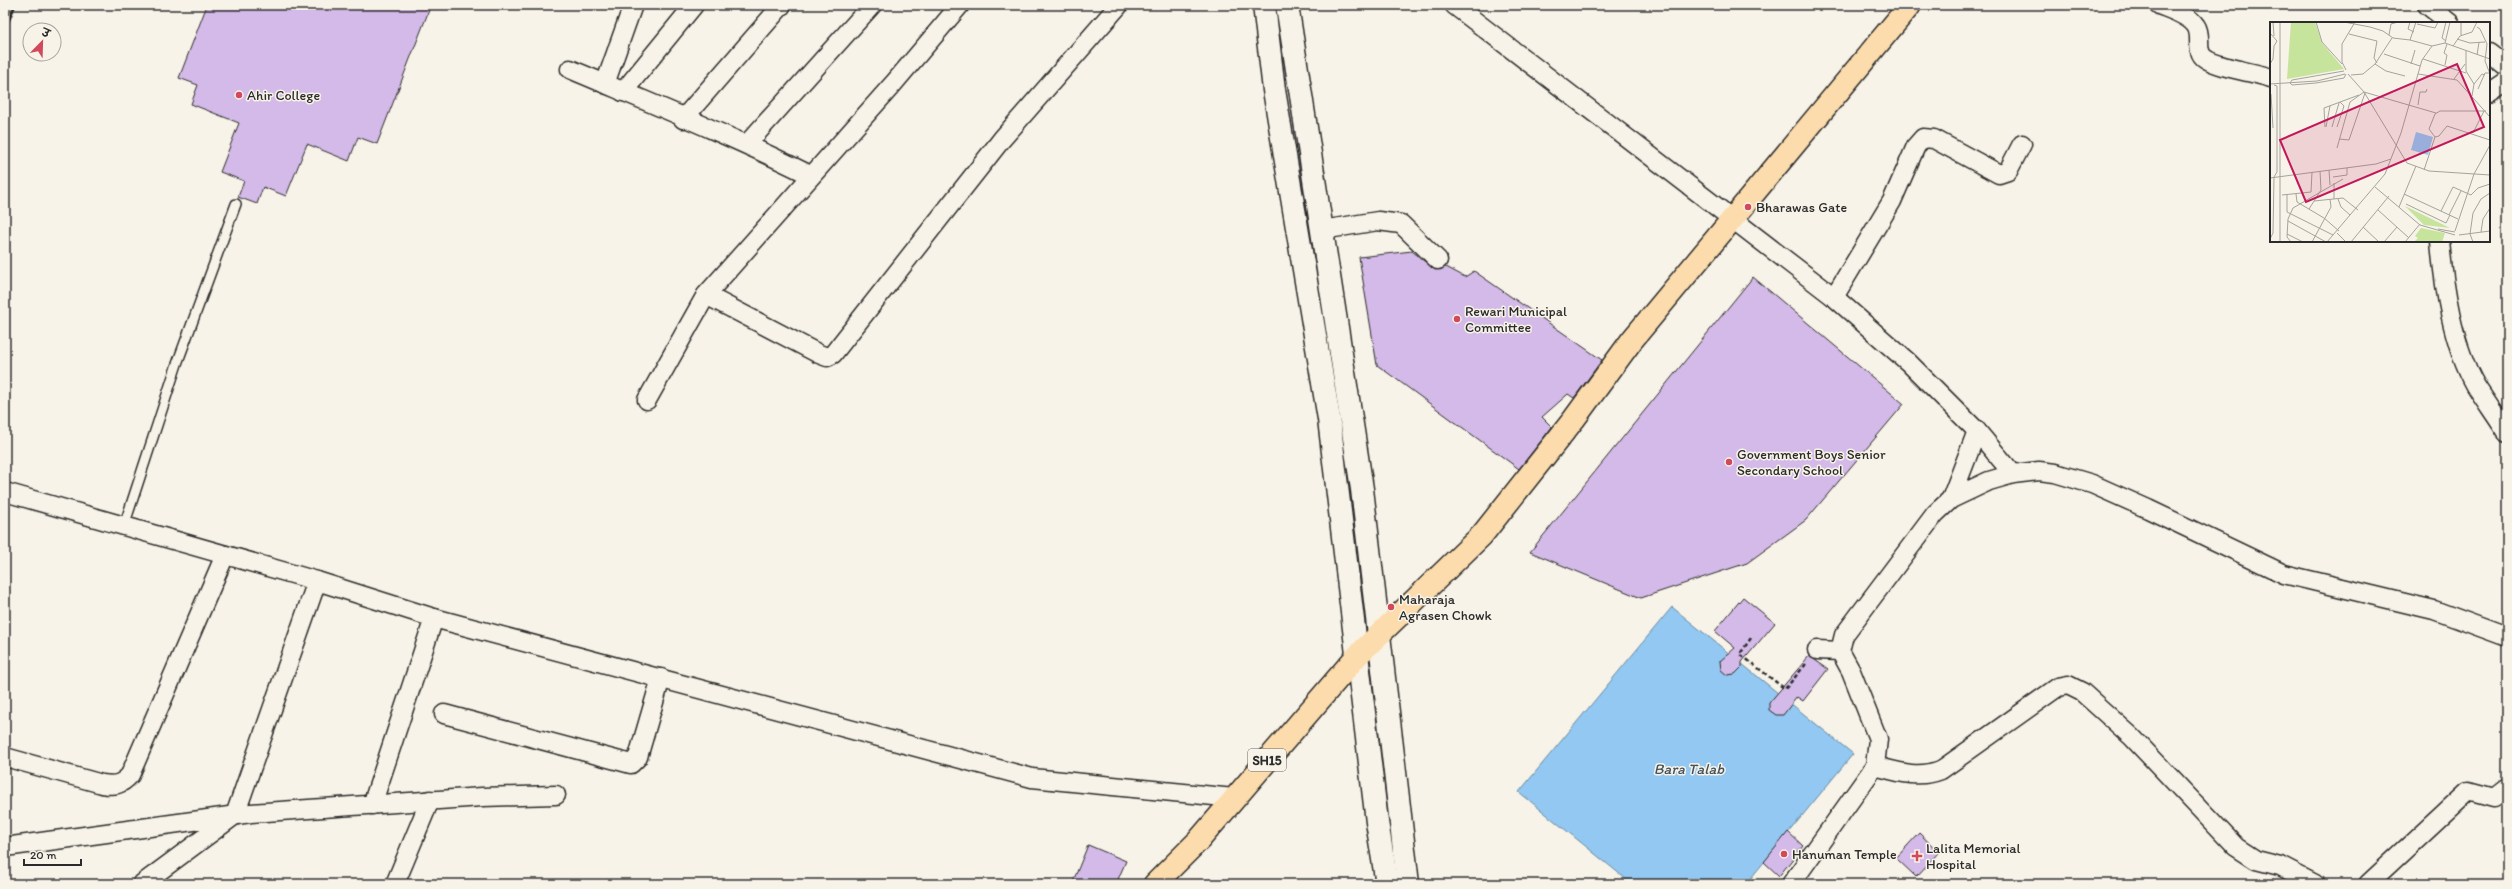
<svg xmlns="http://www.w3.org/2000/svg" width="2512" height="889" viewBox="0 0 2512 889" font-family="Itim,'Playpen Sans Deva',sans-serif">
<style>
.water{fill:#92c8f1;stroke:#6989a2}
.building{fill:#d3bae8;stroke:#2b2b2b}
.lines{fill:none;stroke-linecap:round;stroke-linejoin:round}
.service-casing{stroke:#2b2b2b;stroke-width:12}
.minor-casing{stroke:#2b2b2b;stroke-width:21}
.secondary-casing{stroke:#2b2b2b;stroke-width:25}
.primary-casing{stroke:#2b2b2b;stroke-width:25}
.path{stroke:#2b2b2b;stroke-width:2.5;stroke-dasharray:4 3;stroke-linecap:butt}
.service{stroke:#f7f3e8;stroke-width:9}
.minor{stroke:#f7f3e8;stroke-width:18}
.secondary{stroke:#f7f3e8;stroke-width:22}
.primary{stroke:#fcdcac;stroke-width:22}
.rail{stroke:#2b2b2b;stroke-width:3}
.poi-dot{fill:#d1495b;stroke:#f7f3e8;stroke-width:1.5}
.labels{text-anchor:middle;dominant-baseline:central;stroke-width:3;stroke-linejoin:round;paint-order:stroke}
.shield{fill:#f7f3e8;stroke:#686764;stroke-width:1}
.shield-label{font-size:13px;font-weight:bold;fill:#2b2b2b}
.poi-label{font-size:14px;fill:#2b2b2b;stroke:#f7f3e8;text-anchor:start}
.water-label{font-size:15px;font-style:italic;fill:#45525c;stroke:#f7f3e8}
.inset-road{fill:none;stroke:#a5a39c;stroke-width:1}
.view{fill:#c2185b;fill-opacity:0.15;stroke:#c2185b;stroke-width:2}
.inset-edge{fill:none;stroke:#2b2b2b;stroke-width:2}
</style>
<rect width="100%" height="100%" fill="#f7f3e8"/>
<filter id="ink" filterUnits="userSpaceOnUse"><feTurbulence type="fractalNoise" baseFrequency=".025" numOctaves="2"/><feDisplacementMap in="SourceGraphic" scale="8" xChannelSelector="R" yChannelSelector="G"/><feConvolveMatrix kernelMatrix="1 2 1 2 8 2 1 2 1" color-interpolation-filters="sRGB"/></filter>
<g filter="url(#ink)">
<!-- water -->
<path class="water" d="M1672,607L1853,754L1746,884H1632L1519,792Z"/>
<!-- building -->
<g class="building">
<path d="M207,5H431L377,144L358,137L349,161L307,144L286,196L263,187L257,204L238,197L244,181L220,172L239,123L191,104L198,85L179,78Z"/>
<path d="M1412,251L1435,270L1446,267L1465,277L1474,271L1602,360L1574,398L1568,394L1542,417L1552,427L1519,469L1377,365L1359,257Z"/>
<path d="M1753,277L1904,404L1806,520L1747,563L1641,598L1530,552Z"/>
<path d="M1743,597L1775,623L1742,662V667L1735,674L1727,675L1721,670L1720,661L1735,648L1715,631Z"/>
<path d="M1809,656L1828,669L1803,701L1797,697L1783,715H1776L1769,710V703Z"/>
<path d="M1788,832L1803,846L1779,876L1764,862Z"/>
<path d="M1919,833L1939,852L1916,877L1896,858Z"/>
<path d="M1088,845L1126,861L1116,884H1072Z"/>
</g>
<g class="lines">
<!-- service casing -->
<g class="service-casing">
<path id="service" d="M124,526L177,364L236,204"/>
</g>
<!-- minor casing -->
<g class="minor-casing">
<g id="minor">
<path d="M1454,5L1834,297L1908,362L1977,431L2013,474"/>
<path d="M2159,5C2171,10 2189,15 2196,26C2203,36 2194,52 2206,59C2220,68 2254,72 2271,78"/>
<path d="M2427,5L2450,23"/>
<path d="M2489,53L2507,67"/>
<path d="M570,69C650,103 732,136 810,175"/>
<path d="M605,84L633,5"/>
<path d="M623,92L694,5"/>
<path d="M2489,93L2507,81"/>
<path d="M683,119L782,5"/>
<path d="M747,144L872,5"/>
<path d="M1322,230L1378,221L1401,224L1438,260"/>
<path d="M2440,241C2444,288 2452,344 2476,386C2486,402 2497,417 2507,433"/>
<path d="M706,295L819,354L827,357L833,354L1002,139L1119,5"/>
<path d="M1834,297L1892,201L1916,146L1923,138L1934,139L1999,174L2008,171L2022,144"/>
<path d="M647,400L706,295L894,83L960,5"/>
<path d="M5,492L317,581L434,618L1032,778L1234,798"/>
<path d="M1951,499L1977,431"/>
<path d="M1817,650L1840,651"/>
<path d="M444,714L631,764L638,757L661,678"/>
<path d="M5,757L102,784C115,786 121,785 130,775L225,555"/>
<path d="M1875,766C1898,772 1918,779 1941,770L2058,687L2068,685L2082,692L2132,737L2236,847L2256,860L2280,866L2315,884"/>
<path d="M372,805L434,618"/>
<path d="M5,847L251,813L482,797L556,795"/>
<path d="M142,884L235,815L317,581"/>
<path d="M395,884L430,800"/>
<path d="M1791,884L1875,766L1878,739L1851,671L1840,651L1844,635L1935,514L1951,499L1989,481L2013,474L2039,471L2055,473L2092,484L2148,509L2284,574L2434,610L2507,637"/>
<path d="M2368,884L2468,791L2494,798L2507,788"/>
</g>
</g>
<!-- secondary casing -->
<g class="secondary-casing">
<g id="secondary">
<path d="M1264,5L1274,90L1329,419L1377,822L1387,884"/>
<path d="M1287,5L1362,489L1408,884"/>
</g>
</g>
<!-- primary casing -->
<g class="primary-casing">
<path id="primary" d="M1155,884L1199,840L1357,656L1482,535L1574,419L1632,340L1910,5"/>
</g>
<!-- path -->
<path class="path" d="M1751,638L1740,654L1785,689L1806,664"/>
<!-- service -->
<use href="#service" class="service"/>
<!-- minor -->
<use href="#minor" class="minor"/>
<!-- secondary -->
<use href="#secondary" class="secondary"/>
<!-- primary -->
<use href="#primary" class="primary"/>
<!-- rail -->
<path class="rail" d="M5,29L15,5"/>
</g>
</g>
<!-- markers -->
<g class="poi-dot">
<circle cx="239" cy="95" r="4"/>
<circle cx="1748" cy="207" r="4"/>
<circle cx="1457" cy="319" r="4"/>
<circle cx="1729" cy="462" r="4"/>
<circle cx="1391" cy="607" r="4"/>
<circle cx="1784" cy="854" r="4"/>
<path d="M1915 850h4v4h4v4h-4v4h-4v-4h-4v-4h4z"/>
</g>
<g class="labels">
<!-- shield labels -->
<rect class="shield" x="1248" y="749" width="38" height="22" rx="3"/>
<g class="shield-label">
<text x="1267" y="760">SH15</text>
</g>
<!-- poi labels -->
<g class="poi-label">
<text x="247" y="95">Ahir College</text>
<text x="1756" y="207">Bharawas Gate</text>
<text x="1465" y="311">Rewari Municipal<tspan x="1465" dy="16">Committee</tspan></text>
<text x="1737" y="454">Government Boys Senior<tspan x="1737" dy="16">Secondary School</tspan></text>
<text x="1399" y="599">Maharaja<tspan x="1399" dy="16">Agrasen Chowk</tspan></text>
<text x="1926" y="848">Lalita Memorial<tspan x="1926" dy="16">Hospital</tspan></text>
<text x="1792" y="854">Hanuman Temple</text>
</g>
<!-- water labels -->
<g class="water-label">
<text x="1689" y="769">Bara Talab</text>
</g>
</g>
<!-- overview -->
<g transform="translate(2270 22)">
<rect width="220" height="220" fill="#f7f3e8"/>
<path d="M21,0H45L52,21L74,47L17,57ZM135,184L180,206L154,203ZM151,206L175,211L172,220H144L148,216L145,214Z" fill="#c6e49c"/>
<path d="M146,110L163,115L158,133L141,128Z" fill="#92c8f1"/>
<path class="inset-road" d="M3,0L4,14M46,0L52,20L72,42M74,0L100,5L113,9L123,16L140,18L162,24M140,0L138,7L144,10M191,0V13M206,0H219M147,2L165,6L168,0M207,5L210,7L217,22L215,39L220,52M0,11L7,19L4,24L3,37L0,42M79,12L107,19L104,36L107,41M119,13L121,2L128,0M187,17L200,21L215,20M140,18L146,0M176,19L172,16L176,0M175,21L220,37M183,24L190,14L202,10L207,0M196,28V49L204,62L202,74M114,32L150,44M207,33L209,20M153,37L196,51M105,42L116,49L135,54M141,42L145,28M175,43L177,33L174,31L177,22M76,48L72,40V22L85,0M74,49L22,58L20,61L22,63L46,61L74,56L76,52M78,52L94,70L137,141L159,149L220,153M148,52L187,58L220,95M81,53L93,52L105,42L122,16M184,57L195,42M0,62L47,59L75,52M204,62L212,52L215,53M208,67L215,51H219M1,72L3,106M148,83L150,70H156L157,67M55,105L54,86L89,73M56,105L60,84M62,105L69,81M67,105L74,84L70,80M203,111L214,89M165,115L169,114L177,104L220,118M69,117L79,118L95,71M67,126L80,80L94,70L166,91M59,148L60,163M154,148L165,115L159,107L165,92L170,89H216M63,155L77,153V146M0,156L106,142L121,137M64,161V177M105,165L150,203L185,213M17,172V190L63,213M26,172L27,180L54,196L69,209M134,172L188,197M12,173L41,170L42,150M68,177L71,185L80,193M44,179L73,176L88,188M136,182L176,201L180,193M129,185L146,144M39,187L51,168L50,149M108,188L139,216M171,189L183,165L201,173L208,166L220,162M179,193L191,169M18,199L56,220M93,205L109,220M168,207L185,210M185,209L204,152L220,123M211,210L213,197L220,186M67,211L76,220M17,212L33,220M189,213L220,209M0,217L3,211L4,155L7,150V64L4,63M10,220V0M21,220L17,215L18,197L23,186L73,157M42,220L61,185L60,177M57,220L115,152L131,111L152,38L162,24L175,21L180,0M81,220L119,174M114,220L127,205M135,220L150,202M203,220L200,212L203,191L211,177L220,171"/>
<path class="view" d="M187,42L214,105L36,180L10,118Z"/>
<rect width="220" height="220" class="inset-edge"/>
</g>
<!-- margin -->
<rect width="2512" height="889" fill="none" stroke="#f7f3e8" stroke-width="20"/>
<rect x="10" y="10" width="2492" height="869" fill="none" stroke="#2b2b2b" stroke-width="1.5" filter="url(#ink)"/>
<!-- north arrow -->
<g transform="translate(42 42) rotate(23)"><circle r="19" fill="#f7f3e8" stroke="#a5a39c"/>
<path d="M0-3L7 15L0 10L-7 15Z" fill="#d1495b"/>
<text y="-6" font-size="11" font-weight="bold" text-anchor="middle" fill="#2b2b2b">उ</text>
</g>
<!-- scale -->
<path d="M24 859v6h57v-6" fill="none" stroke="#2b2b2b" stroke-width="2"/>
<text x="30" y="859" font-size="12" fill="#2b2b2b" stroke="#f7f3e8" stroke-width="3" paint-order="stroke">20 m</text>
</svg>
